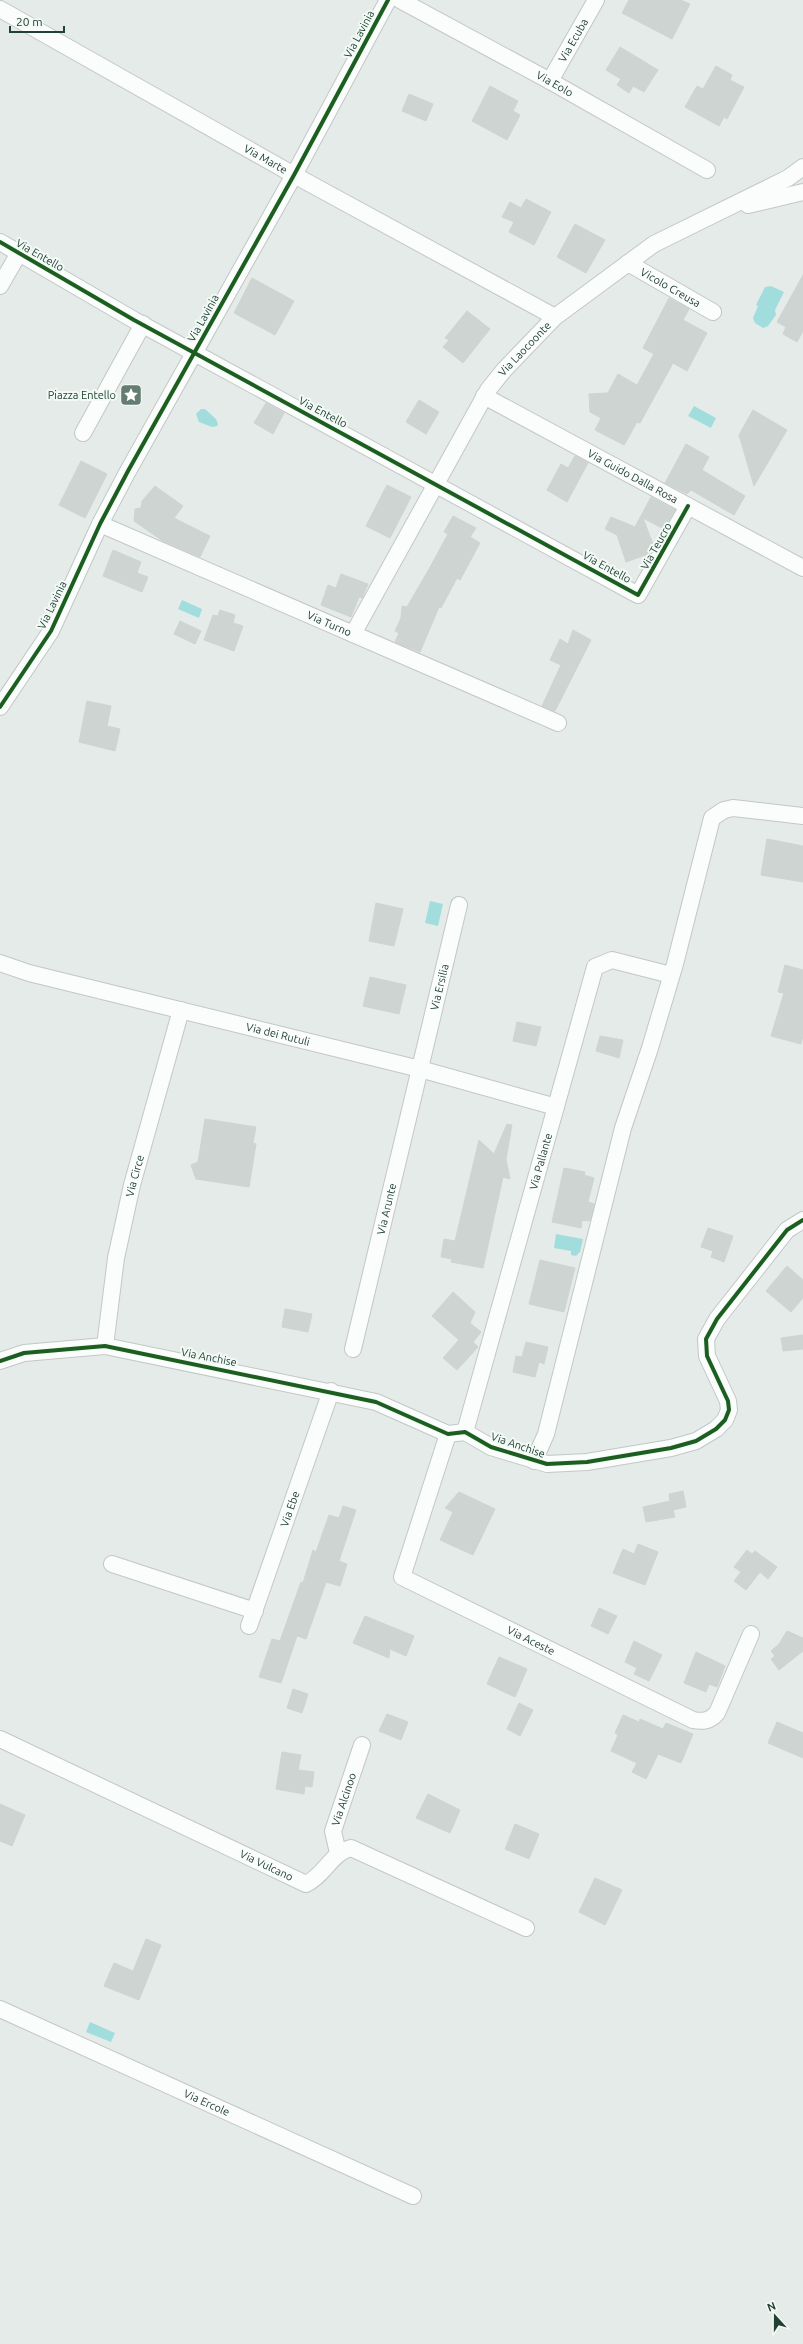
<svg xmlns="http://www.w3.org/2000/svg" width="803" height="2344" viewBox="0 0 803 2344" font-family="Ubuntu,sans-serif">
<style>
.water{fill:#a2dddd}
.building{fill:#cdd4d1;stroke:#ced4d1}
.lines{fill:none;stroke-linecap:round;stroke-linejoin:round}
.street-casing{stroke:#c2c8c5;stroke-width:18}
.street{stroke:#fbfcfc;stroke-width:16}
.cycleway-casing{stroke:#f3faf6;stroke-width:6}
.cycleway{stroke:#1b5e20;stroke-width:4}
.labels{text-anchor:middle;dominant-baseline:central;stroke-width:4;stroke-linejoin:round;paint-order:stroke}
.street-label{font-size:11px;fill:#204133;stroke:#f3faf6}
.poi-label{font-size:11px;fill:#204133;stroke:#f3faf6;text-anchor:end}
</style>
<rect width="100%" height="100%" fill="#e5ebe8"/>
<!-- water -->
<g class="water">
<path d="M771,286L784,292L775,310L776,315L768,326L763,328L755,323L753,318L758,306L756,305L765,287Z"/>
<path d="M694,406L716,418L711,428L688,416Z"/>
<path d="M201,409H205L216,419L218,424L217,426L212,427L199,422L196,414Z"/>
<path d="M182,600L202,609L199,618L178,609Z"/>
<path d="M430,901L443,904L438,926L425,923Z"/>
<path d="M556,1234L583,1239L580,1252L576,1256L571,1255V1251L554,1248Z"/>
<path d="M90,2022L115,2033L111,2042L86,2032Z"/>
</g>
<!-- building -->
<g class="building">
<path d="M629,0H681L690,4L672,39L622,13Z"/>
<path d="M620,47L658,70L644,92L633,86L629,93L617,85L621,79L606,70Z"/>
<path d="M716,66L732,75L730,80L744,87L727,119L724,117L719,126L685,107L697,86L703,89Z"/>
<path d="M490,86L518,101L513,111L520,115L507,140L472,121Z"/>
<path d="M409,94L433,104L426,121L402,111Z"/>
<path d="M526,199L551,212L534,245L509,232L514,222L502,217L510,202L521,208Z"/>
<path d="M575,224L605,240L586,273L557,257Z"/>
<path d="M803,275V331L797,342L783,334L786,327L777,322Z"/>
<path d="M252,278L294,301L275,335L234,313Z"/>
<path d="M669,298L689,309L683,320L707,333L687,371L673,363L640,423L637,422L624,445L595,430L601,418L590,412L589,394L608,393L618,374L637,385L654,354L643,348Z"/>
<path d="M467,311L490,329L463,363L443,347L449,340L445,338Z"/>
<path d="M419,400L439,412L426,434L406,422Z"/>
<path d="M266,403L284,413L273,434L254,423Z"/>
<path d="M753,410L787,430L754,486L739,435Z"/>
<path d="M686,444L709,457L702,470L745,496L734,515L691,490L687,494L665,483Z"/>
<path d="M575,456L588,463L567,502L547,490L561,464L568,468Z"/>
<path d="M81,461L107,474L85,518L59,505Z"/>
<path d="M387,485L411,497L390,538L366,526Z"/>
<path d="M155,486L183,506L174,518L210,536L200,557L163,541L134,521L135,509L141,508L142,501Z"/>
<path d="M651,497L675,510L664,529L643,518L654,547L651,553L626,562L617,535L605,529L611,517L635,527Z"/>
<path d="M453,516L476,528L470,537L480,543L460,580L457,578L441,608L439,607L420,652L395,642L399,633L395,631L401,618L402,606L407,607L429,569L448,534L444,532Z"/>
<path d="M113,550L141,562L137,573L148,577L142,592L103,576Z"/>
<path d="M341,574L368,584L362,598L359,597L351,617L321,605L328,585L336,588Z"/>
<path d="M220,610L235,615L233,623L243,626L234,651L204,640L213,615L218,616Z"/>
<path d="M180,621L201,631L195,644L174,634Z"/>
<path d="M573,630L591,640L555,711L542,706L561,665L550,660L560,639L568,644Z"/>
<path d="M87,701L111,706L107,726L120,729L115,751L79,742Z"/>
<path d="M767,839L803,846V882L761,875Z"/>
<path d="M376,903L403,909L394,946L369,941Z"/>
<path d="M785,965L803,970V1036L801,1044L771,1036L784,993L778,992Z"/>
<path d="M370,977L406,985L399,1014L363,1006Z"/>
<path d="M517,1022L541,1027L536,1046L513,1041Z"/>
<path d="M600,1036L623,1040L619,1058L596,1051Z"/>
<path d="M205,1119L256,1127L253,1143L256,1144L249,1187L196,1179L191,1165L198,1162Z"/>
<path d="M507,1124L512,1125L506,1159L510,1179L503,1177L483,1268L451,1262L452,1259L441,1257L444,1239L455,1241L479,1140L494,1154Z"/>
<path d="M564,1168L585,1172L584,1175L594,1178L588,1202L594,1204L591,1218L589,1221L582,1220L581,1228L552,1222Z"/>
<path d="M708,1228L733,1236L724,1262L711,1257L713,1251L701,1247Z"/>
<path d="M540,1260L575,1268L564,1312L529,1304Z"/>
<path d="M787,1266L803,1280V1298L791,1312L766,1291Z"/>
<path d="M453,1292L475,1312L470,1323L481,1332L473,1342L478,1347L457,1370L443,1358L459,1340L432,1316Z"/>
<path d="M285,1309L312,1314L308,1332L282,1327Z"/>
<path d="M803,1335V1349L783,1351L781,1338Z"/>
<path d="M526,1342L548,1347L544,1364L539,1362L535,1377L513,1372L516,1356L522,1357Z"/>
<path d="M683,1491L686,1507L673,1510L675,1517L646,1522L643,1507L670,1501L669,1494Z"/>
<path d="M459,1492L495,1509L473,1555L440,1540L453,1512L445,1508Z"/>
<path d="M343,1506L356,1510L339,1561L347,1564L340,1586L326,1582L306,1639L297,1636L281,1683L259,1677L272,1639L280,1641L301,1582L303,1583L313,1550L316,1552L329,1515L339,1518Z"/>
<path d="M638,1544L658,1552L645,1585L613,1573L623,1549L634,1554Z"/>
<path d="M747,1550L752,1554L755,1551L777,1567L768,1579L760,1572L746,1590L734,1581L741,1572L734,1567Z"/>
<path d="M599,1608L617,1616L608,1634L591,1626Z"/>
<path d="M365,1616L414,1636L406,1656L390,1649L389,1658L353,1643Z"/>
<path d="M787,1631L803,1638V1651L779,1670L771,1659L775,1656L771,1651L779,1644Z"/>
<path d="M634,1641L662,1655L649,1681L634,1674L637,1668L625,1662Z"/>
<path d="M696,1652L725,1666L717,1687L709,1684L706,1692L684,1683Z"/>
<path d="M499,1657L527,1669L515,1697L487,1684Z"/>
<path d="M293,1689L308,1694L302,1713L287,1708Z"/>
<path d="M519,1703L533,1710L520,1736L507,1729Z"/>
<path d="M387,1714L408,1722L401,1740L379,1731Z"/>
<path d="M623,1715L639,1722L640,1719L663,1729L666,1723L693,1734L681,1763L658,1754L646,1779L632,1772L637,1763L611,1751L618,1735L615,1733Z"/>
<path d="M777,1722L803,1733V1758L768,1743Z"/>
<path d="M282,1752L301,1755L298,1770L314,1772L312,1787L305,1786L304,1794L276,1789Z"/>
<path d="M428,1794L460,1810L450,1833L416,1818Z"/>
<path d="M0,1804L25,1815L12,1846L0,1841Z"/>
<path d="M515,1824L539,1834L529,1859L505,1849Z"/>
<path d="M595,1878L622,1890L605,1925L579,1912Z"/>
<path d="M146,1939L161,1945L139,2000L104,1986L114,1963L133,1971Z"/>
</g>
<g class="lines">
<!-- street casing -->
<g class="street-casing">
<g id="street">
<path id="s1" d="M400,0L550,81L707,170"/>
<path id="s2" d="M0,9L294,175L555,317"/>
<path id="s3" d="M550,81L596,0"/>
<path d="M748,205L803,192"/>
<path d="M0,242L134,320L638,595L688,506"/>
<path id="s4" d="M628,263L713,312"/>
<path d="M0,286L19,253"/>
<path id="s5" d="M484,396L803,568"/>
<path d="M83,433L143,324"/>
<path id="s6" d="M100,524L558,723"/>
<path id="s7" d="M353,634L488,390L504,370L555,317L654,244L788,178L803,167"/>
<path d="M0,707L51,631L100,524L128,471L294,175L388,0"/>
<path id="s8" d="M0,963L29,973L420,1069L556,1107"/>
<path id="s9" d="M105,1346L116,1258L132,1185L181,1010"/>
<path id="s10" d="M353,1349L459,905"/>
<path d="M0,1361L24,1353L105,1346L376,1402L448,1434L465,1432L491,1447L547,1464L587,1462L671,1448L696,1441L716,1429L725,1420L729,1410L728,1401L707,1356L706,1339L717,1319L787,1230L803,1220"/>
<path id="s11" d="M465,1432L595,967L612,960L671,975"/>
<path id="s12" d="M448,1434L402,1577L693,1720C703,1722 710,1721 717,1713L751,1634"/>
<path d="M534,1461L546,1434L623,1128L650,1048L675,964L712,818L724,810L733,808L803,816"/>
<path d="M112,1564L255,1611"/>
<path id="s13" d="M249,1626L331,1391"/>
<path id="s14" d="M0,1739L306,1884C325,1875 331,1853 351,1848L526,1928"/>
<path id="s15" d="M338,1853L333,1831L362,1745"/>
<path id="s16" d="M0,2009L413,2196"/>
</g>
</g>
<!-- street -->
<use href="#street" class="street"/>
<!-- cycleway casing -->
<g class="cycleway-casing">
<g id="cycleway">
<path d="M0,242L134,320L638,595L688,506"/>
<path d="M0,707L51,631L100,524L128,471L294,175L388,0"/>
<path d="M0,1361L24,1353L105,1346L376,1402L448,1434L465,1432L491,1447L547,1464L587,1462L671,1448L696,1441L716,1429L725,1420L729,1410L728,1401L707,1356L706,1339L717,1319L787,1230L803,1220"/>
</g>
</g>
<!-- cycleway -->
<use href="#cycleway" class="cycleway"/>
</g>
<!-- icons -->
<defs>
<g id="sight-square" transform="scale(1.15)"><rect x="-9" y="-9" width="18" height="18" rx="4" fill="#657c72" stroke="#f3faf6"/><path d="M0-6L1.8-2.2L6-1.7L2.9 1.2L3.7 5.4L0 3.3L-3.7 5.4L-2.9 1.2L-6-1.7L-1.8-2.2Z" fill="#fff"/></g>
</defs>
<g fill-rule="evenodd">
<use href="#sight-square" x="131" y="395"/>
</g>
<g class="labels">
<!-- street labels -->
<g class="street-label">
<text transform="translate(359 34) rotate(-62)">Via Lavinia</text>
<text stroke="none"><textPath href="#s3" startOffset="47">Via Ecuba</textPath></text>
<text stroke="none"><textPath href="#s1" startOffset="176">Via Eolo</textPath></text>
<text stroke="none"><textPath href="#s2" startOffset="305">Via Marte</textPath></text>
<text transform="translate(40 255) rotate(30)">Via Entello</text>
<text stroke="none"><textPath href="#s4" startOffset="49">Vicolo Creusa</textPath></text>
<text transform="translate(203 318) rotate(-61)">Via Lavinia</text>
<text stroke="none"><textPath href="#s7" startOffset="334">Via Laocoonte</textPath></text>
<text transform="translate(323 412) rotate(28)">Via Entello</text>
<text stroke="none"><textPath href="#s5" startOffset="169">Via Guido Dalla Rosa</textPath></text>
<text transform="translate(656 546) rotate(-61)">Via Teucro</text>
<text transform="translate(607 567) rotate(29)">Via Entello</text>
<text transform="translate(52 605) rotate(-64)">Via Lavinia</text>
<text stroke="none"><textPath href="#s6" startOffset="250">Via Turno</textPath></text>
<text stroke="none"><textPath href="#s10" startOffset="372">Via Ersilia</textPath></text>
<text stroke="none"><textPath href="#s8" startOffset="287">Via dei Rutuli</textPath></text>
<text stroke="none"><textPath href="#s11" startOffset="281">Via Pallante</textPath></text>
<text stroke="none"><textPath href="#s9" startOffset="173">Via Circe</textPath></text>
<text stroke="none"><textPath href="#s10" startOffset="144">Via Arunte</textPath></text>
<text transform="translate(209 1357) rotate(11)">Via Anchise</text>
<text transform="translate(518 1445) rotate(19)">Via Anchise</text>
<text stroke="none"><textPath href="#s13" startOffset="124">Via Ebe</textPath></text>
<text stroke="none"><textPath href="#s12" startOffset="294">Via Aceste</textPath></text>
<text stroke="none"><textPath href="#s15" startOffset="56">Via Alcinoo</textPath></text>
<text stroke="none"><textPath href="#s14" startOffset="295">Via Vulcano</textPath></text>
<text stroke="none"><textPath href="#s16" startOffset="227">Via Ercole</textPath></text>
</g>
<!-- poi labels -->
<g class="poi-label">
<text x="116" y="395">Piazza Entello</text>
</g>
</g>
<!-- north arrow -->
<g transform="translate(775 2316) rotate(339)" stroke="#f3faf6" stroke-width="3" paint-order="stroke">
<path d="M0-3L7 15L0 10L-7 15Z" fill="#204133"/>
<text y="-6" font-size="11" font-weight="bold" text-anchor="middle" fill="#204133">N</text>
</g>
<!-- scale -->
<path d="M10 26v6h54v-6" fill="none" stroke="#204133" stroke-width="2"/>
<text x="16" y="26" font-size="12" fill="#204133" stroke="#f3faf6" stroke-width="3" paint-order="stroke">20 m</text>
</svg>
